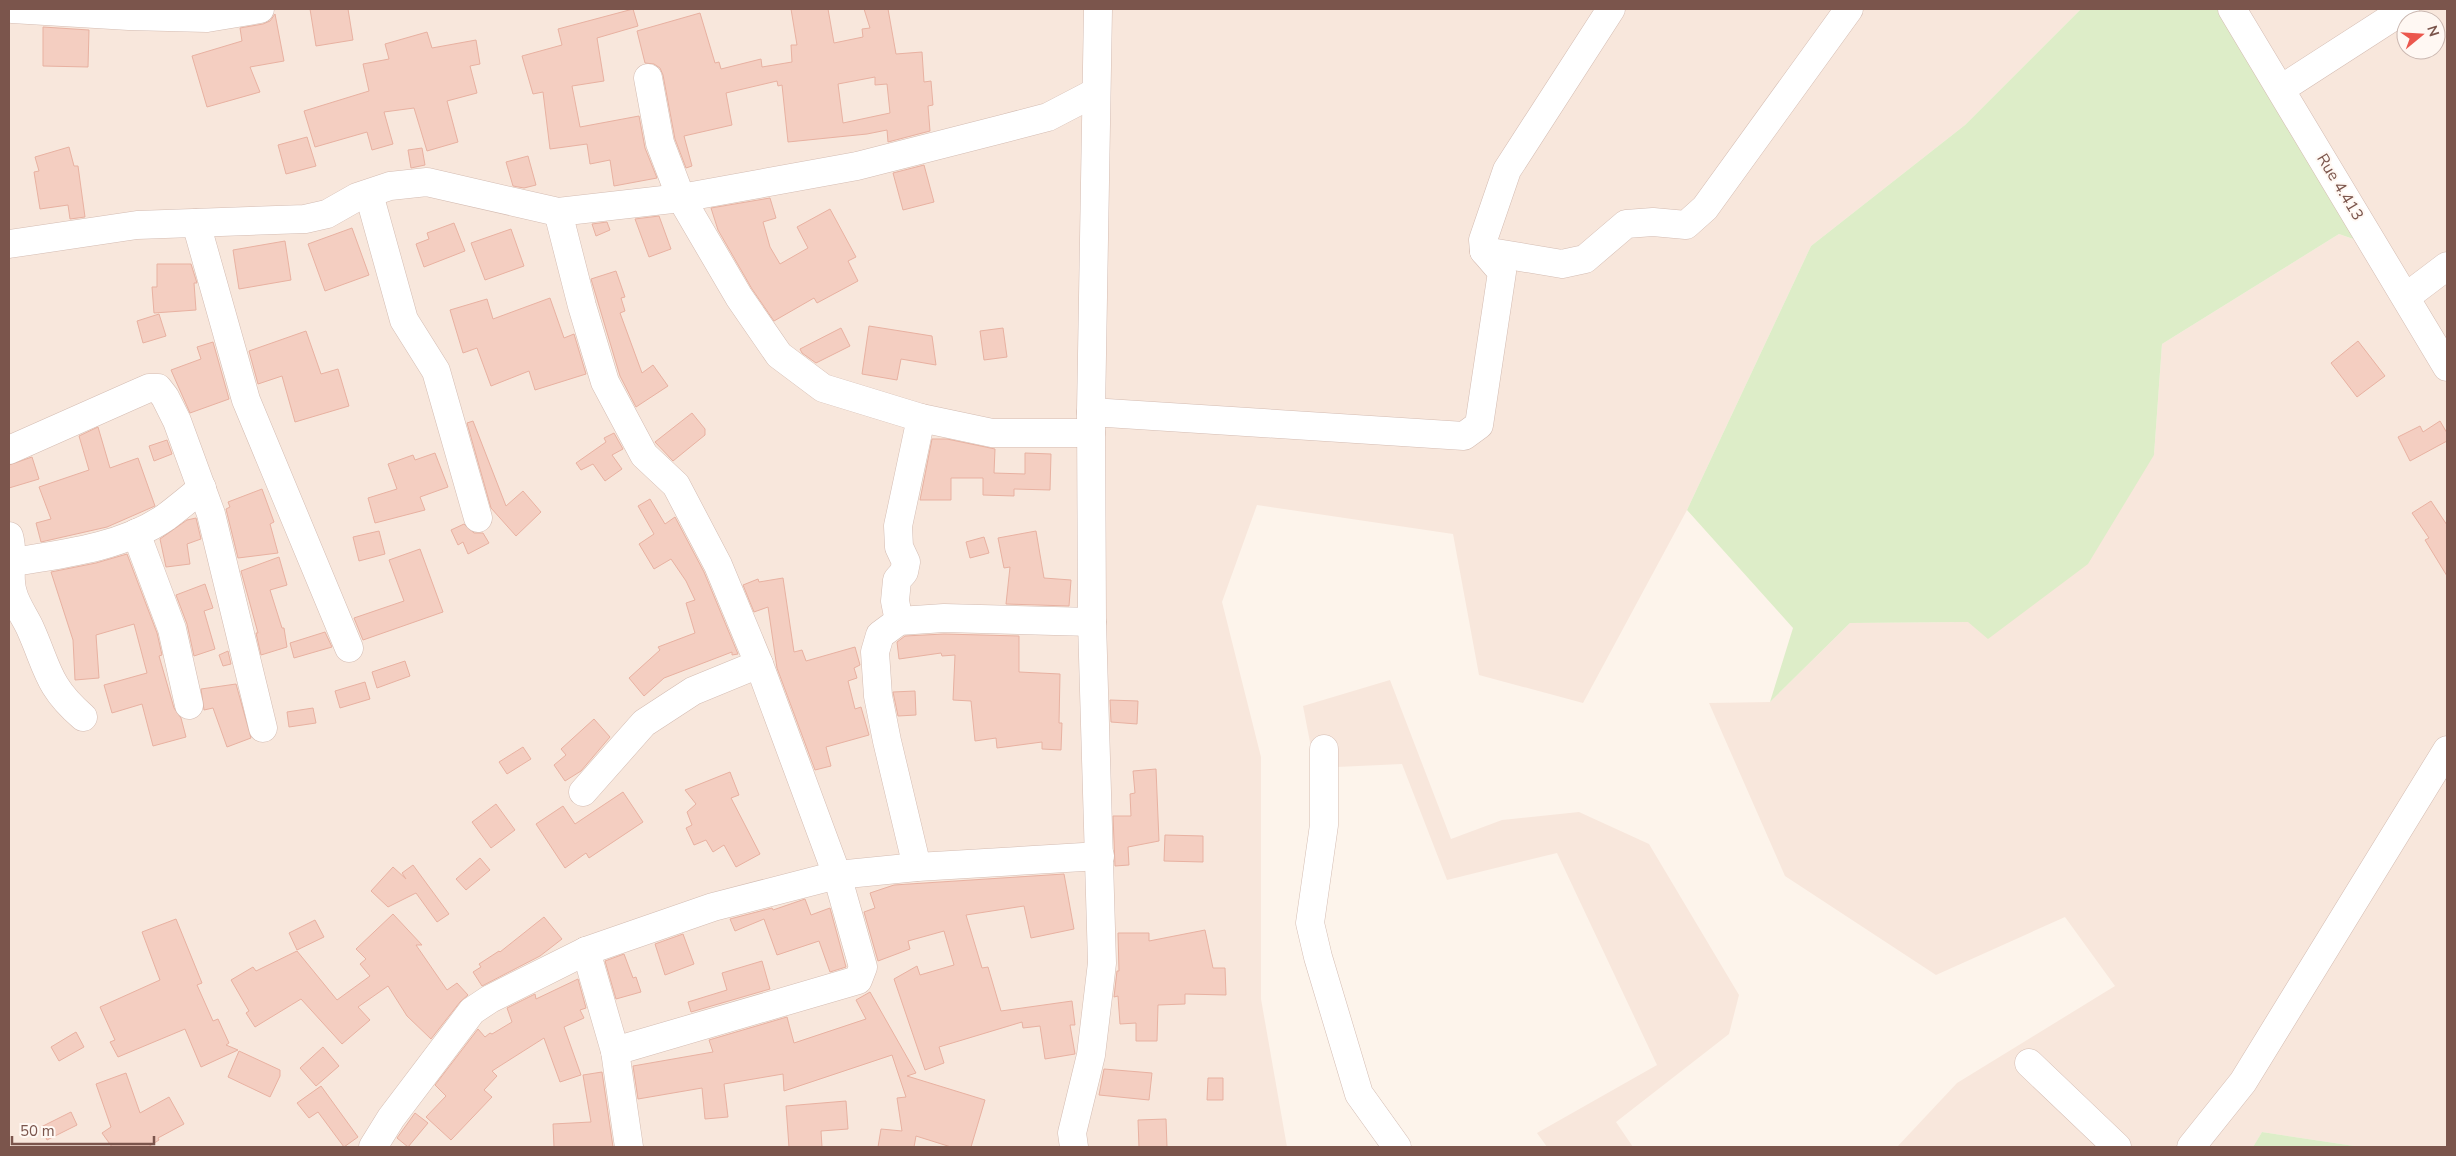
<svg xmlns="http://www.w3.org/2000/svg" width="2456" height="1156" viewBox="0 0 2456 1156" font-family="'Nunito Sans',sans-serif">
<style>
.residential{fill:#f8e7dc;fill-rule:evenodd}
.green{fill:#ddedc8}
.building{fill:#f4cec1;stroke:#e8b1a1;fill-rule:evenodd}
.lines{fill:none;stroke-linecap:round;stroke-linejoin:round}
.minor-casing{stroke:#d4bcb2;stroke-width:29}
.minor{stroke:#fff;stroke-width:28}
.labels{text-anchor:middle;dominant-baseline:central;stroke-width:4;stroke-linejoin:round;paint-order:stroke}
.street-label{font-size:16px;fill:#7b554c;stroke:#fff8f3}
</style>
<rect width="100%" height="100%" fill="#fdf4eb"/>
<!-- residential -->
<g class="residential">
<path d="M9,9H2081L1965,125L1811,246L1687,510L1583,703L1479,675L1453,534L1257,505L1222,602L1261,757V999L1287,1147H9Z"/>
<path d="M2218,9H2447V1147H2361L2262,1132L2253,1147H1897L1957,1083L2115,986L2065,917L1936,975L1785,876L1709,703L1770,702L1850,623L1968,622L2154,455L2162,344L2339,234L2372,246ZM2406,20H2436V50H2406Z"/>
<path d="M1390,680L1451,839L1502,820L1579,812L1649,844L1739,995L1729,1034L1616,1122L1633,1147H1547L1537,1133L1657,1065L1557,853L1447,880L1402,764L1315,768L1303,706Z"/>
</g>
<!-- green -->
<g class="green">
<path d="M2081,9H2218L2373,246L2339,234L2162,344L2154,455L2088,564L1988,639L1968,622L1850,623L1770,702L1793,628L1687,510L1811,246L1965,125Z"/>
<path d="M2262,1132L2361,1147H2253Z"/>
</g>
<!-- building -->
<g class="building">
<path d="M310,9H348L353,40L316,46Z"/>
<path d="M633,9L638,26L597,38L604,81L572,86L580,127L639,116L645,148L657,178L614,186L610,160L590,164L587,144L550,149L543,92L533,94L522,56L562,45L558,29Z"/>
<path d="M791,9H828L834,43L863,37L862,29L870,28L864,9H888L896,54L922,52L924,82L931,81L933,105L928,106L930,131L888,142L887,130L867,134L788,142L782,85L778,86L777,81L726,93L732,125L684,136L692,166L686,168L675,139L663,75L660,68L654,64L645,63L637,31L700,13L715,63L719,62L721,69L761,59L762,67L792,62L791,45H797ZM875,77V85L887,84L890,113L843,123L838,84Z"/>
<path d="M275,14L284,61L250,67L260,92L207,107L192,56L242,41L240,28L263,24L270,21Z"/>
<path d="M43,27L89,30L88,67L43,66Z"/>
<path d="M427,32L432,48L476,40L480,64L470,66L477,93L447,101L458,142L427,151L414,108L384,112L393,144L372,150L367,132L315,147L304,111L369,91L363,64L389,59L385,44Z"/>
<path d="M307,137L316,166L286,174L278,145Z"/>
<path d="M69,147L74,166H78L85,217L70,219L68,205L40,209L34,172L39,171L35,157Z"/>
<path d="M422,148L425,165L411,168L408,150Z"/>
<path d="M528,156L536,185L524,188L513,186L506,162Z"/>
<path d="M924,165L934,202L903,210L893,173Z"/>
<path d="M770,198L776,218L763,222L770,247L780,264L808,248L797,227L830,209L856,257L848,261L858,281L817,303L814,298L774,321L752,289L718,230L711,208Z"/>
<path d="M659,216L671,249L649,257L635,219Z"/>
<path d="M607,222L610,230L596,236L592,224Z"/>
<path d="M454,223L465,251L424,267L416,244L429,239L427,233Z"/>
<path d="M352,228L369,275L325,291L308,244Z"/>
<path d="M511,229L524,266L485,280L471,243Z"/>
<path d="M285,241L291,280L239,289L233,250Z"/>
<path d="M157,264H191L197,283H194L196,310L154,313L152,287H157Z"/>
<path d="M616,271L625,297L621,298L625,311L620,313L642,373L653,365L668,386L636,407L620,376L591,279Z"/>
<path d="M550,298L564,338L574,334L586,374L535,390L529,371L491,386L477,348L463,353L450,310L487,299L493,319Z"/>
<path d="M159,314L166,336L143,343L137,321Z"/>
<path d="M869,326L932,336L936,365L901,359L897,380L862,374Z"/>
<path d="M841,328L850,346L816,363L802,353L800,349Z"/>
<path d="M1003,328L1007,357L984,360L980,331Z"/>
<path d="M306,331L321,374L338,369L349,406L295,422L282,376L258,384L249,351Z"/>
<path d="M2358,341L2385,376L2357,397L2331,363Z"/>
<path d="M213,342L229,399L190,413L171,370L201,359L197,347Z"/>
<path d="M692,413L705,429V435L673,461L655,442Z"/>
<path d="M473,421L506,506L523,491L541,512L516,536L491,508L467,423Z"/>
<path d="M2440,421L2447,433V441L2410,461L2398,437L2420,426L2423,432Z"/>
<path d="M98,427L110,468L138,458L155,506L107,527L41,542L36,523L51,519L39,487L89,470L79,436Z"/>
<path d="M614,433L623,449L612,455L622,469L605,481L593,464L581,470L576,463L606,442L604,438Z"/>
<path d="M932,439H947L995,449L994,473L1025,474V453L1051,454L1050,490L1014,489V496L983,495V478H951V500H920Z"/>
<path d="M167,440L172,454L154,461L149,446Z"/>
<path d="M435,453L448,487L420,497L425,510L375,523L368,498L397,489L388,464L413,455L415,460Z"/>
<path d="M32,457L39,479L9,488V465Z"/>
<path d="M262,489L274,522L270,524L278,553L238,558L226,509L230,507L228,502Z"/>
<path d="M650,499L665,524L675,517L704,572L738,654L732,655V652L664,678L644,696L629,678L660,650L658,647L695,633L686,603L695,600L686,581L671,559L654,569L639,544L654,534L638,506Z"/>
<path d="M2431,501L2447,525V576L2425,540L2429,538L2412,513Z"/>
<path d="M196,518L201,539L187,544L190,564L166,567L160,539L187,520Z"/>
<path d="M464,524L474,533H483L489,543L468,554L463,542L458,545L451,530Z"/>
<path d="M379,531L385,554L359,561L353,537Z"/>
<path d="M1036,531L1044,578L1071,580L1069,606L1006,604L1010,567L1004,568L998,538Z"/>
<path d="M984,537L989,553L970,558L966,542Z"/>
<path d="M420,549L443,612L363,640L354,618L404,601L389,560Z"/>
<path d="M127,554L157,633L162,655L159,656L174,708L181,718L186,737L153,746L142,704L112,713L104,685L147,673L134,624L96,635L99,678L75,680L73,640L51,572L96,563Z"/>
<path d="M279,557L287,585L270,590L282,628H284L287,647L261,655L256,633H258L241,571Z"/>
<path d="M783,578L794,652L802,650L806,661L855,647L860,665L854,668L857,678L848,681L855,709L861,707L869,735L826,747L831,766L815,770L777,668L768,607L754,612L743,585L758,579L759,582Z"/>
<path d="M205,584L213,608L204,611L215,649L194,656L187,624L176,595Z"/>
<path d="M325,632L332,647L294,658L290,643Z"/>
<path d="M944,634L1019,636V672L1060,674L1059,723H1062L1061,750L1042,749V742L997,748L996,738L975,741L971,701L953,700L955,655L942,656L941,653L899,659L897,642L905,636Z"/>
<path d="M228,651L231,664L223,666L219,655Z"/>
<path d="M405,661L410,676L377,688L372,672Z"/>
<path d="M365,682L370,699L340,708L335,691Z"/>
<path d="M236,684L251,738L227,747L213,708L204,710L201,689Z"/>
<path d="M915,691L916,715L898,716L893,692Z"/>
<path d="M1110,700L1138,701L1137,724L1111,722Z"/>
<path d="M313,708L316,723L289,727L287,712Z"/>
<path d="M594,719L610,737L581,771L565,781L554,765L566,755L561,749Z"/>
<path d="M523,747L531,759L507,774L499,762Z"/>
<path d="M1156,769L1159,841L1128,847L1129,865L1115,866L1113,816H1131L1130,794L1135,793L1133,771Z"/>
<path d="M730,772L739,795L731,798L760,854L736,867L724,845L713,852L706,840L694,845L686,828L692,825L687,812L696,804L685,790Z"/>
<path d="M623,792L643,822L589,858L586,853L565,868L536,824L563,806L575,824Z"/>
<path d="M496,804L515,830L491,848L472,822Z"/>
<path d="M1165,835L1203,836V862L1164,861Z"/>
<path d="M480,858L490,870L466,890L456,879Z"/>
<path d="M413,865L449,914L437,922L416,893L388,907L371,891L393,867L406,879L402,873Z"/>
<path d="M1064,874L1074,929L1031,938L1024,906L966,915L982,968L988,967L1001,1011L1072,1001L1075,1025H1070L1075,1054L1045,1059L1040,1026L1023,1028L1022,1022L939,1047L944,1063L925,1070L894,979L917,966L920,975L954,965L944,931L908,941L910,949L878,961L864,912L875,908L870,893L894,885Z"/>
<path d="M805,899L811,915L830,908L846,967L830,972L819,941L777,955L764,919L735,931L730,919L772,908L773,910Z"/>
<path d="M393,914L422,945H416L447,990L457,983L468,995L460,1002L431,1039L407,1016L388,986L358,1007L370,1020L342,1044L301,999L255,1027L246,1013L249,1011L231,980L253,967L256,971L297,951L337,1000L370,976L360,964L366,959L356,949Z"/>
<path d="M544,917L562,939L540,956L482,986L473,972L481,967L479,964L499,951L500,952Z"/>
<path d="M176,919L202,983L197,985L213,1021L218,1019L229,1043L226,1045L238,1050L201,1067L185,1029L118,1057L110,1042L115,1040L100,1007L160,980L142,932Z"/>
<path d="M315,920L324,937L297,950L289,933Z"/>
<path d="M1205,930L1213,968H1225L1226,995L1185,994V1004L1158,1005L1157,1041H1136V1023L1120,1024L1118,996L1114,997L1117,971H1119L1118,933H1149V941Z"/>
<path d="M683,934L694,964L665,975L655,944Z"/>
<path d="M624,954L633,978L636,977L641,992L616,999L605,961Z"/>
<path d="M762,961L770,989L691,1012L688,1002L727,990L722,973Z"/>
<path d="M578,979L586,1008L580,1010L584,1018L564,1027L581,1075L560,1082L544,1038L492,1071L497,1076L484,1090L492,1097L451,1140L426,1117L446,1096L435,1085L478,1029L485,1037L490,1033L492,1034L512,1022L507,1008L535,994L536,999Z"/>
<path d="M870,992L916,1073L907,1076L985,1100L971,1147H951L916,1136L914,1147H878L881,1129L902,1131L897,1098L906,1097L892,1055L784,1091L783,1074L724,1084L728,1117L705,1119L702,1088L638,1099L633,1066L713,1052L709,1040L787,1017L794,1043L866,1019L856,1000Z"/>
<path d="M76,1032L84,1047L59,1061L51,1047Z"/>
<path d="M323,1047L339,1066L316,1086L300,1068Z"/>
<path d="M239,1051L280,1070V1076L270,1097L228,1077Z"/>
<path d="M1104,1069L1152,1073L1149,1100L1099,1095Z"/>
<path d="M602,1072L613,1147H554L553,1124L591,1122L583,1075Z"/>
<path d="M126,1073L140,1113L169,1097L184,1124L158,1138L159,1140L148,1147H112L102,1133L111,1127L96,1084Z"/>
<path d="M1208,1078H1223V1100H1207Z"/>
<path d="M321,1086L358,1137L344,1147L318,1112L309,1118L297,1103Z"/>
<path d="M846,1101L848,1129L821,1131L822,1147H789L786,1106Z"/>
<path d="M71,1112L77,1125L47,1140L41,1127Z"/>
<path d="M415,1113L428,1123L408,1147L397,1138Z"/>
<path d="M1166,1119L1167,1147H1139L1138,1120Z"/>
</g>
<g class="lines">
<!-- minor casing -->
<g class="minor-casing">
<g id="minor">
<path d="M12,9L129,16L207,18L260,9"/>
<path d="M2232,9L2447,367"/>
<path d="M648,78L660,143L681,198L739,297L779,355L823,388L921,418L992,433H1091"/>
<path d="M2281,89L2405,9"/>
<path d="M369,194L404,320L436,371L478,518"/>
<path d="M558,212L582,306L605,382L644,455L676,485L718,565L759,664L837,875L863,967L858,980L615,1051"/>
<path d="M196,223L246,400L349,648"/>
<path d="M9,244L137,225L305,219L327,214L357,197L390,186L427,182L558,212L681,198L857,166L1006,128L1048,117L1096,92"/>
<path d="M1484,251L1562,264L1585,259L1626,224L1653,222L1686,225L1705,208L1849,9"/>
<path d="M2406,297L2447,266"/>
<path d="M1091,412L1464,436L1479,425L1502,272L1484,251L1483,240L1507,170L1611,9"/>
<path d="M9,450L133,395L149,388H158L165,397L177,421L211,514L263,728"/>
<path d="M136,533L172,629L189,705"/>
<path d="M9,536C15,556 7,575 13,593C16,605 25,617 30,628C48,668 47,686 83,717"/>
<path d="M13,562C64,554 123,547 166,517C178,508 190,498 202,488"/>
<path d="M899,621L895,601L897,580L904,572L906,562L899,547L898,526L921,418"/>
<path d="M1324,749V825L1310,923L1318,957L1359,1094L1397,1147"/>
<path d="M583,792L644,723L693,691L759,664"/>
<path d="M917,867L887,741L878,696L875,652L880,635L899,621L944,618L1092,622"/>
<path d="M586,951L615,1051L629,1147"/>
<path d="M2029,1063L2117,1147"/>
<path d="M373,1147L391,1118L472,1011L490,999L586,951L713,907L837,875L917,867L1100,856"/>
<path d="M1074,1147L1072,1133L1091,1055L1102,963L1092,622L1091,412L1098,9"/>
<path d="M2191,1147L2243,1082L2447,750"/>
</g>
</g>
<!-- minor -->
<use href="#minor" class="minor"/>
</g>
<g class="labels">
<!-- street labels -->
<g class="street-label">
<text transform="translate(2340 187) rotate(59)">Rue 4.413</text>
</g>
</g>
<!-- border -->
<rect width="2456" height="1156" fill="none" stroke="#7b554c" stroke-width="20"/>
<!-- north arrow -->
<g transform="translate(2421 35) rotate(72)"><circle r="24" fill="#fff8f3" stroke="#cab7b0"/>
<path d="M0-4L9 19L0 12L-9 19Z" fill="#eb574d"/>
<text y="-8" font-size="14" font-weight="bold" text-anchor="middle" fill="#7b554c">N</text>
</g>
<!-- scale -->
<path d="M12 1136v8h142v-8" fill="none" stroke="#7b554c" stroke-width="2.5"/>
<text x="20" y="1136" font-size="15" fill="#7b554c" stroke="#fff8f3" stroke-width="4" paint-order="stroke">50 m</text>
</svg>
